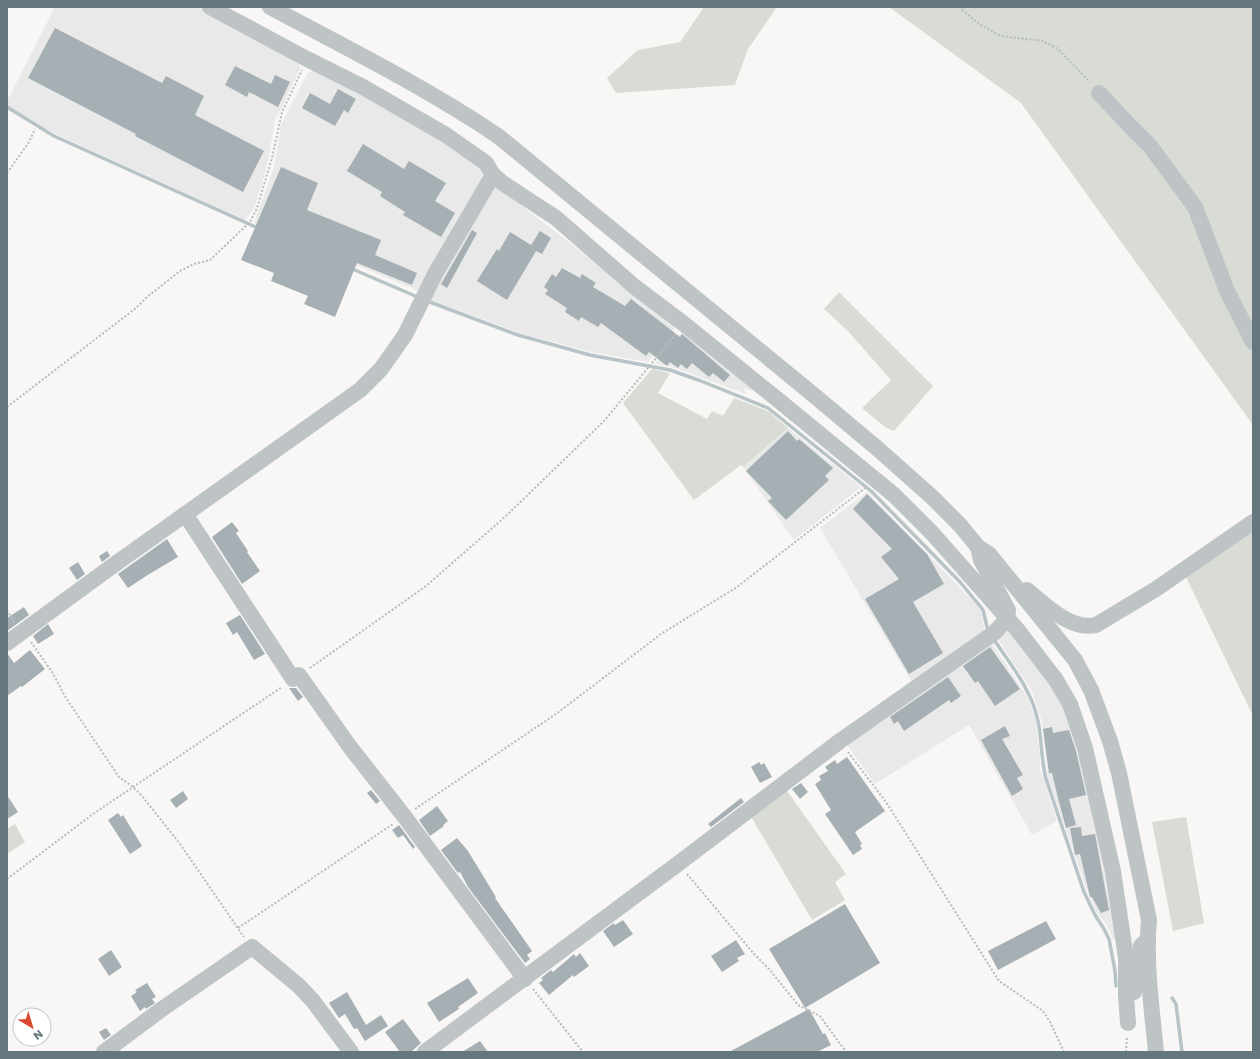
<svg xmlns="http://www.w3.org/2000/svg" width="1260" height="1059" viewBox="0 0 1260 1059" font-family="Poppins,sans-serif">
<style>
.built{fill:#e8e9e8}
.green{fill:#d8dcd4}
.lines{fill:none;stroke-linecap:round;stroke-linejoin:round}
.stream{stroke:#b7c4c7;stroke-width:3.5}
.building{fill:#a6b0b4}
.path{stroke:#b7bbbd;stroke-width:2;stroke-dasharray:2 2;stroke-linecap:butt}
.minor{stroke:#bec4c6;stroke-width:16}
</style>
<rect width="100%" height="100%" fill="#f8f7f5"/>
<!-- built -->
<g class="built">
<path d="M55,7H198L298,60L300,69L278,115L276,114L267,167L254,208L245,220L56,134L7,106V101Z"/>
<path d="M317,69L440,136L486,172L460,216L419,291L254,223L274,167L281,125L308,73Z"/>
<path d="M496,186L676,325L667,341L648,362L592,352L520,333L428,299L490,188Z"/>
<path d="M686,331L760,393L744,388L746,394L670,366L655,364L679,335Z"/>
<path d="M788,428L861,487L794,540L743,467Z"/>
<path d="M867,492L979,607L982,615L985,633L913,684L820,528Z"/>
<path d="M1005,629L1013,631L1065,704L1101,831L1118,938L1113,939L1106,924L1097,913L1091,900L1086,887L1048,779L1042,722L1032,691L996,636Z"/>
<path d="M990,640L1026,695L1035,716L1040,755V769L1057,821L1032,835L969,725L875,784L845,742Z"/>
</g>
<!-- green -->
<g class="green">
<path d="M704,7H777L748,49L735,85L616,93L607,78L638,50L680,42Z"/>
<path d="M889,7H1253V425L1021,103Z"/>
<path d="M839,292L933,386L894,431L885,427L862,408L891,380L848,331L824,309Z"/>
<path d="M652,369L670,373L658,393L707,419L712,411L723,416L734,398L768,411L788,428L743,467L741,465L694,500L623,403Z"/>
<path d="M1253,525V716L1185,575Z"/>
<path d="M785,788L846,874L835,882L845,900L812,920L750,815Z"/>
<path d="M1186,817L1204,923L1173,931L1152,822Z"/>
<path d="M15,824L25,842L7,854V829Z"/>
</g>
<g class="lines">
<!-- stream -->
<g class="stream">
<path d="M7,107L54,136L258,228"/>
<path d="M350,268L420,298"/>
<path d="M427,301L518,335L590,355L670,370L701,381L768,408L871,491L960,582L980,606L983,610L988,631"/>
<path d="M993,638C1010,664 1032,690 1038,721C1042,740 1041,760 1046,779L1084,892L1095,915L1104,929L1109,939L1115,971L1116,986"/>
<path d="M1172,998L1176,1004L1182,1052"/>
</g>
</g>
<!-- building -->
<g class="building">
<path d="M55,28L162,83L166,76L204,96L195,115L264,151L243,192L135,136L136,134L28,78Z"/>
<path d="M235,66L271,84L275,75L290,82L278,107L249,92L247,97L225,85Z"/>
<path d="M338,89L356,99L348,113L344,110L335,126L302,108L310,93L330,104Z"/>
<path d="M363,144L404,169L409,161L446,183L435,201L455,213L441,237L403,215L405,212L380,196L382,192L347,171Z"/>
<path d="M281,167L318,183L307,210L381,240L375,255L417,273L412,285L357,263L335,317L304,304L308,296L271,281L274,273L241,260Z"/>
<path d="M472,230L477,233L447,288L441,284Z"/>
<path d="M540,231L551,238L542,254L536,251L507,300L477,281L497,249L499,251L510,232L531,245Z"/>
<path d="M562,268L580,278L582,274L596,283L593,287L625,306L631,299L680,337L682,334L730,375L724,382L713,373L709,377L692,363L687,369L681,364L678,368L670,362L667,366L649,352L646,356L601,323L598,327L581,317L579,321L565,312L567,308L545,294L548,290L544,287L552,274L556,277Z"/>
<path d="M788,431L797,441L799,439L833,468L825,476L829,480L786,520L768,501L772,498L746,471Z"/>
<path d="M867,494L927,554L944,584L913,602L943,653L909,674L865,599L899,579L881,557L892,549L853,509Z"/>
<path d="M232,522L239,531L236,533L248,551L247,552L260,571L242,584L212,537Z"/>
<path d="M167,539L178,557L146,576L128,588L118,574Z"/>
<path d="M107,551L110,556L102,562L99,556Z"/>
<path d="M78,562L85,574L77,580L69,568Z"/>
<path d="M24,607L29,615L7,631V618Z"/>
<path d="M240,615L265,654L254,660L237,632L233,635L226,623Z"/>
<path d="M48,624L54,634L38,644L33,636Z"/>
<path d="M990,647L1020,689L995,706L978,681L975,683L963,666Z"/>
<path d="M30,650L45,669L22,687L21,686L7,696V653L14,663Z"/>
<path d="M948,677L961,696L951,703L949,700L904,731L898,721L894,724L890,717Z"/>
<path d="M289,688H296L303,697L298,701Z"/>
<path d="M1005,726L1010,736L1002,739L1023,775L1017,778L1023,789L1012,796L981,740Z"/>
<path d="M1052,727L1053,733L1069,730L1076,751L1086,795L1069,799L1076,825L1066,828L1058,798L1052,773H1049L1043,729Z"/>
<path d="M847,757L885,811L855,832L862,844L860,845L862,849L853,855L825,814L831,810L815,784L821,780L819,776L828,771L825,767L835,760L837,764Z"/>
<path d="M759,762L761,765L764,763L772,777L760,783L751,767Z"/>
<path d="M801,783L808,792L800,799L792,789Z"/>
<path d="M371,790L380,801L376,804L367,793Z"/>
<path d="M183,791L188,799L176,808L170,800Z"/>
<path d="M7,795L18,812L7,819Z"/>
<path d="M741,798L744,802L711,827L708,824Z"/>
<path d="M437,806L448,821L443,825L444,826L430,836L419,820Z"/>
<path d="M118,813L121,817L123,815L142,846L130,854L108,820Z"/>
<path d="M399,825L415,847L413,849L403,835L398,838L392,830Z"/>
<path d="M1081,827L1082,836L1095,834L1109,910L1101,913L1092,897H1090L1080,854L1075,855L1070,828Z"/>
<path d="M457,838L468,851L496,897L495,898L532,951L527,955L530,959L525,963L468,887L460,872L458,873L441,850Z"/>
<path d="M845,904L880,963L805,1008L769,949Z"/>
<path d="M623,920L633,934L614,947L603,931L614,923L615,925Z"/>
<path d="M1046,921L1056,939L998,970L988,951Z"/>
<path d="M736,940L745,954L737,958L739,961L722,972L711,956Z"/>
<path d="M111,950L122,967L109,976L98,959Z"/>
<path d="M580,953L589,966L574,977L573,975L549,995L539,983L543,980L541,978L551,970L553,972L574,954L576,957Z"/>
<path d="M468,978L478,993L458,1007L459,1009L439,1022L427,1003Z"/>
<path d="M147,983L156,997L152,999L155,1003L146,1009L145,1007L140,1011L131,996L137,992L135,990Z"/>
<path d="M347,992L366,1025L381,1015L388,1026L365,1041L357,1028L354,1029L345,1014L339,1018L329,1003Z"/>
<path d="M809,1009L823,1034L825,1033L831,1045L817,1052H729Z"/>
<path d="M403,1019L421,1043L411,1052H400L385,1032Z"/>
<path d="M106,1028L111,1035L104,1040L99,1032Z"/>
<path d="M480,1041L488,1052H462Z"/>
</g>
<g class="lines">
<!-- path -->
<g class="path">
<path d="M959,7L979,24L1001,36L1043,41L1058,49L1090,82"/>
<path d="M7,173L29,142L35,129"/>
<path d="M7,407L136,308L147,297L180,271L194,264L210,260L250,222L257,208L272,158L282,112L302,70"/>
<path d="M7,610L14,622"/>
<path d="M31,642L52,672L66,698L119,777L133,787L142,796L180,844L244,937"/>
<path d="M310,668L426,586L506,516L605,420L676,334"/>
<path d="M848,752L886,802L999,981L1043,1011L1050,1022L1064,1052"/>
<path d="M415,809L556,714L661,634L737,587L865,488"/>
<path d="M687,874L754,954L769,969L798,1005L820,1016L846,1052"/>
<path d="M7,879L93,814L282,687"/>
<path d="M238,928L393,824"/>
<path d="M533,989L583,1052"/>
<path d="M1126,1052L1127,1036"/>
</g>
<!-- minor -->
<g class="minor">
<path d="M210,7L307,59L363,87L446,135L486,163L493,175L504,184L556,218L635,287L684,324L777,399L894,495L932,533L1016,628L1056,680L1070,704L1085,748L1113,871L1126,958V995L1128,1023"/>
<path d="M270,7C347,48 425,87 498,136L810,392L878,449L932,497L960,525L978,547L989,554L1075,660L1091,690L1110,741L1119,773L1149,920C1145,963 1152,1009 1156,1052"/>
<path d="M1099,93L1129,125L1150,146L1195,207L1227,291L1253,342"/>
<path d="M185,514L293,679L299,675L350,747L404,816L525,979"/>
<path d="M1027,590C1045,605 1071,631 1096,625L1156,589L1253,522"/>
<path d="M7,643L111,567L360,390L381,369L405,335L435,274L493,175"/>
<path d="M1134,992L1141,946L1144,943"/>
<path d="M104,1052L162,1009L252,947L299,986L313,1001L351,1052"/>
<path d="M425,1052L679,863L840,741L994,633L1007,619L1008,610L981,560L978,547"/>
</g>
</g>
<!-- border -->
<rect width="1260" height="1059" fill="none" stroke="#64767e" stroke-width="16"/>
<!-- north arrow -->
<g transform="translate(32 1027) rotate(142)"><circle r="19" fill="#ffffff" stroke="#c1c8cb"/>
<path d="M0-3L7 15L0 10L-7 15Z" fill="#da4a33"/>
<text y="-6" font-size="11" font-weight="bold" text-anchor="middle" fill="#64767e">N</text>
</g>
</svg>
